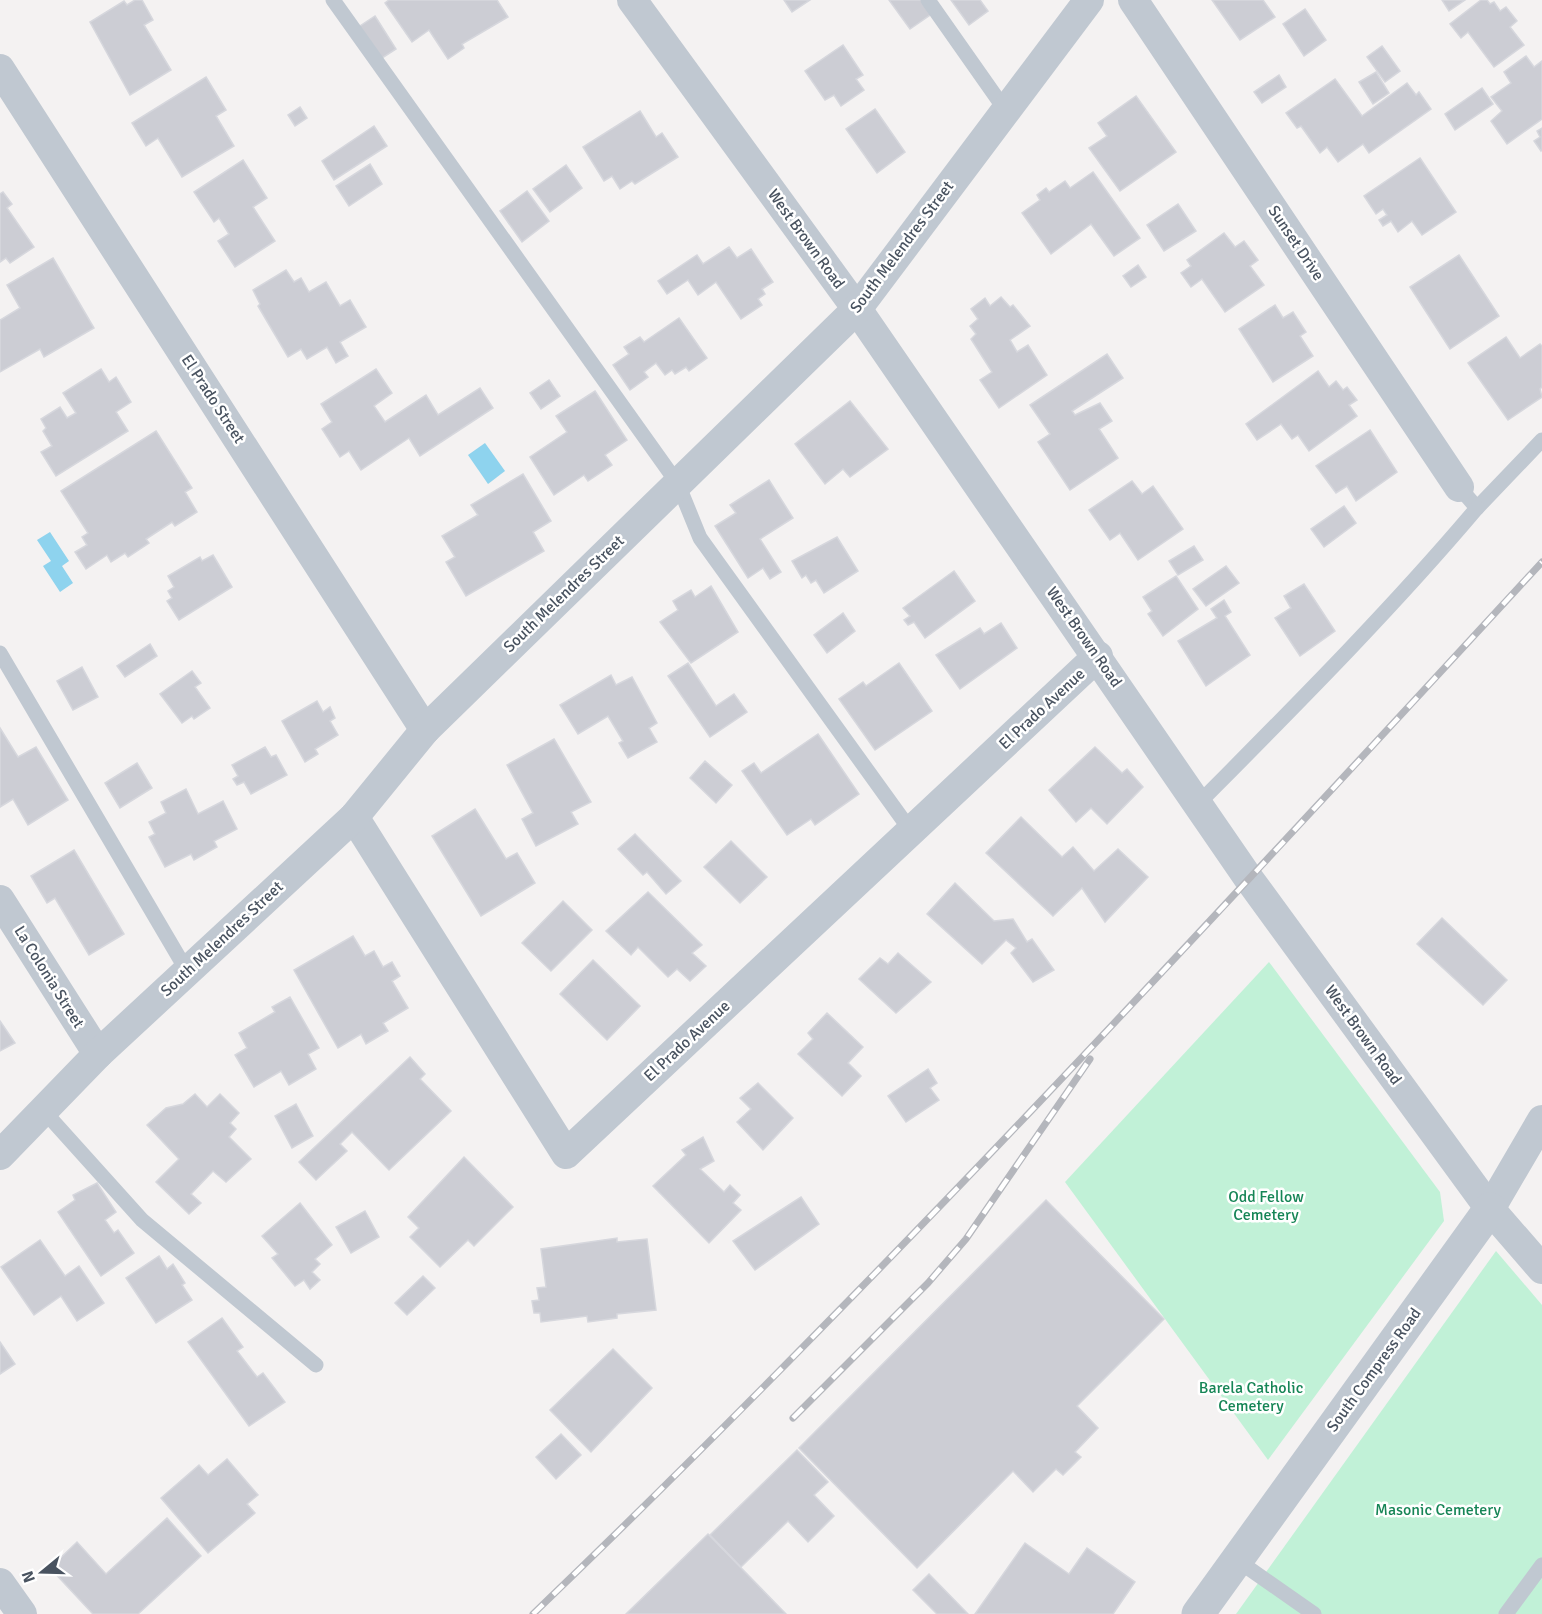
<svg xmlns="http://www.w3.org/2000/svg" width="1542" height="1614" viewBox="0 0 1542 1614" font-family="Signika,sans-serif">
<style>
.green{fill:#c1f1d7}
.water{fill:#8ed3ee}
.building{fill:#cccdd4;stroke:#d6d7dd;stroke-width:1.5}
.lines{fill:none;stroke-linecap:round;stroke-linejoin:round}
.service{stroke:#c0c8d1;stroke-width:15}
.minor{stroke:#c0c8d1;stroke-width:30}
.tertiary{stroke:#c0c8d1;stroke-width:33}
.rail-casing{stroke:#b4b6bc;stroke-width:7}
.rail{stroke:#fff;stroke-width:4.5;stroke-dasharray:14;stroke-linecap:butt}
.labels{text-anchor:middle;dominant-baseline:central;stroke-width:5;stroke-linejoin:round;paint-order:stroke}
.street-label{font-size:16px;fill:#495360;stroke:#fff}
.park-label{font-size:16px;fill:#168556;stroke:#fff}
</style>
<rect width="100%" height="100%" fill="#f4f2f2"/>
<!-- green -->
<g class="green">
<path d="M1269,962L1440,1192L1444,1221L1268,1460L1065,1182Z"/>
<path d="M1496,1251L1542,1305V1614H1236Z"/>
</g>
<!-- water -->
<g class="water">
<path d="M485,443L505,471L488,484L468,455Z"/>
<path d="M50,532L69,561L62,566L73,583L60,592L43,566L51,561L37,540Z"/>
</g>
<!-- building -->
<g class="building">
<path d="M135,0H142L153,20L144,25L171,70L130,95L90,22L124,1L127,5Z"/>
<path d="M389,0H497L508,17L462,44L464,48L448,59L429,30L412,42L385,3Z"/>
<path d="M784,0H810L792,12Z"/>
<path d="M889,0H923L933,13L910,29Z"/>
<path d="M951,0H980L988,11L969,25Z"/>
<path d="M1212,0H1263L1275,17L1240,40Z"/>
<path d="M1442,0H1465L1449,11Z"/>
<path d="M1481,0H1487L1490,4L1494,2L1500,11L1506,7L1517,21L1510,27L1524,45L1494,67L1468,32L1461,38L1450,24Z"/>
<path d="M1305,9L1326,40L1304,56L1283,24Z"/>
<path d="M375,16L396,49L376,62L354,30Z"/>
<path d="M843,45L863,75L856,79L864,90L841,106L834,95L825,100L805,71Z"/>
<path d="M1382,46L1400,71L1385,82L1367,57Z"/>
<path d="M1526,56L1534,67L1542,61V119L1507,144L1491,121L1502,111L1491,97L1511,83L1504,72Z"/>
<path d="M1376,72L1389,93L1373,104L1359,82Z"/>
<path d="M1279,75L1286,87L1262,103L1254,92Z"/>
<path d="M206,77L226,110L216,116L234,146L182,177L158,138L146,146L132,123Z"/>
<path d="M1335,79L1362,116L1407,83L1416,95L1419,92L1431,109L1369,153L1363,144L1338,162L1327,147L1320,153L1301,126L1297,128L1286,113Z"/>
<path d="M1482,88L1493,104L1455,130L1445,114Z"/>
<path d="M1136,96L1176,152L1120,191L1089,148L1107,136L1098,123Z"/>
<path d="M300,107L307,118L295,126L288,115Z"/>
<path d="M875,109L905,152L877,173L846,129Z"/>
<path d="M640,111L656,137L662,133L678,157L635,184L632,181L620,189L612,176L604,181L583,147Z"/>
<path d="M374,126L387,146L334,180L322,161Z"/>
<path d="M1542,128V150L1541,151L1534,141L1540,137L1537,131Z"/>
<path d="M1420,158L1456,212L1422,235L1412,221L1398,232L1391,221L1383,226L1379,220L1387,215L1383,209L1376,214L1364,196Z"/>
<path d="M243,160L267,198L253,207L275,241L235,267L218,241L229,234L219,218L214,222L194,192Z"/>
<path d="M370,164L382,184L349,206L336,186Z"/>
<path d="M566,165L582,188L550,212L533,189Z"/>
<path d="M1093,172L1140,238L1114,256L1091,224L1051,254L1022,213L1040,200L1037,195L1046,188L1049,192L1065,181L1070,188Z"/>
<path d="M527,191L549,221L522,242L500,211Z"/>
<path d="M3,192L12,204L7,208L34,247L10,263L6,258L0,262V194Z"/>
<path d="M1178,204L1196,231L1164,251L1147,225Z"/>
<path d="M1224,233L1235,247L1244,241L1258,260L1250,266L1264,285L1225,312L1202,279L1191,287L1181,273L1191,266L1187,260Z"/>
<path d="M729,247L737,258L751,249L773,282L762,289L765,294L758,299L762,305L741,319L716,282L698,295L688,280L667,294L658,281L697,255L703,264Z"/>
<path d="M1459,255L1499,316L1450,349L1410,287Z"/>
<path d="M53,258L94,328L44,357L40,349L0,372V320L20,308L7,285Z"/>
<path d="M1138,265L1146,277L1131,287L1123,276Z"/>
<path d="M286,270L294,282L301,278L309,292L326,282L340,306L350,300L366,327L340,342L348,356L336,363L327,347L307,359L301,349L288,357L258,306L260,304L253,290Z"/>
<path d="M1001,297L1010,307L1013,305L1030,326L1010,340L1017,352L1028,345L1047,375L999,408L980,380L992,372L971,339L976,334L970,326L978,319L971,309L985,298L990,306Z"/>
<path d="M1275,305L1283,318L1293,312L1306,332L1300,336L1313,356L1273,382L1239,329Z"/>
<path d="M679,318L707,358L689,371L686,367L675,374L672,370L665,375L656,363L644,372L648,377L630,390L613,365L629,354L624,347L640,337L644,342Z"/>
<path d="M1506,337L1520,358L1540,344L1542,346V387L1540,389L1542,397L1508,420L1468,363Z"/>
<path d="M1107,354L1123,378L1072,411L1075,415L1100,403L1112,421L1099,429L1118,458L1070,490L1038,442L1050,434L1030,405Z"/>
<path d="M101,369L109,382L116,377L131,402L116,412L128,431L56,476L41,452L52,446L43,431L46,428L41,419L60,407L67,418L76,413L63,393Z"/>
<path d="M376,369L392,393L374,406L385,422L426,395L438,415L480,388L493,408L420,456L409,438L361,470L349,451L340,457L322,429L332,422L321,404Z"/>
<path d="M1318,371L1329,387L1336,381L1343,390L1347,387L1357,400L1349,405L1357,416L1309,451L1298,435L1292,439L1281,424L1257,440L1246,424Z"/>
<path d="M549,380L560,396L541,409L530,393Z"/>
<path d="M595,391L627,440L605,455L612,465L588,481L584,475L554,495L530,457L567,432L556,416Z"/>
<path d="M850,401L888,449L850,477L843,469L825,484L795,444Z"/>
<path d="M1370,430L1397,472L1356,501L1347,486L1336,493L1316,466Z"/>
<path d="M156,431L192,488L185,492L197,512L175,526L172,522L146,539L149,543L128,557L125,553L111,562L107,555L86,569L75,552L87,545L82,537L88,533L61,491Z"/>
<path d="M523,474L551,521L533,532L544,551L466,596L446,562L455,557L442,536L478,515L471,505Z"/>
<path d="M769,480L793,518L760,539L781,572L770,579L763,568L748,578L715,526L736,513L730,505Z"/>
<path d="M1132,481L1142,494L1153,486L1183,529L1138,560L1120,533L1110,540L1089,510Z"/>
<path d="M1344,506L1356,523L1324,547L1311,529Z"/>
<path d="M837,537L858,571L824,593L816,580L811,583L806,575L802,578L792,561Z"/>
<path d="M1194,546L1203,560L1178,575L1169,561Z"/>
<path d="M213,555L232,587L179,620L167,601L172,598L168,591L174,587L168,576L200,557L202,561Z"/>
<path d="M1226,566L1239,583L1206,606L1193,589Z"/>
<path d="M954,571L975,601L925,638L914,622L908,625L904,620L910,616L903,608Z"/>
<path d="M1176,576L1198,609L1163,636L1148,614L1152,611L1143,597Z"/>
<path d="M1304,584L1335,631L1300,656L1275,618L1291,608L1284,596Z"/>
<path d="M711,586L738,632L691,663L660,622L678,610L673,601L691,590L695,597Z"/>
<path d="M1224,600L1231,612L1225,616L1250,655L1206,686L1178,641L1217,618L1211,609Z"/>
<path d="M843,613L855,631L827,653L814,635Z"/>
<path d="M1001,623L1017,648L960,689L936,655L980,628L984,634Z"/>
<path d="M150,644L157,656L125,677L117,666Z"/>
<path d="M688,663L716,706L734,694L747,712L710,737L668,676Z"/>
<path d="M899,663L932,711L875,750L839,699L863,682L866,686Z"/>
<path d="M82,667L98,697L73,710L57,681Z"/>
<path d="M192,671L201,683L195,687L210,708L194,719L192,716L182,723L160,694Z"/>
<path d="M611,675L616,685L632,677L657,723L649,728L657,742L628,758L619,743L623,741L608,716L578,734L560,705Z"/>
<path d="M317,701L323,712L330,707L335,718L330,721L338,735L315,749L318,754L305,762L282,721Z"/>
<path d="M0,728L18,757L36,747L68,800L28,825L13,799L0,807Z"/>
<path d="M818,734L859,794L815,825L811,819L787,835L742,771L754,763L761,773Z"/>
<path d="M554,739L591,802L571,812L578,824L536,846L522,819L533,813L507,765Z"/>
<path d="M265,747L271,757L276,755L287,775L251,794L244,782L237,785L233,779L238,776L232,765Z"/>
<path d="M1095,747L1122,773L1127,769L1143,787L1107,824L1091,808L1076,822L1049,790Z"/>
<path d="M705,761L732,785L716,803L690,778Z"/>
<path d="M137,763L152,788L120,808L105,783Z"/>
<path d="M186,789L198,814L223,801L237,829L214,841L217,847L194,860L191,854L165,867L149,837L155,834L149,822L166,813L161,802Z"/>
<path d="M475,809L506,859L517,853L535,883L481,916L432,836Z"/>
<path d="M1021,817L1062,857L1073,847L1094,871L1118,849L1148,877L1105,922L1082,888L1053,916L986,853Z"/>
<path d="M635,834L681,881L666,894L647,872L643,875L618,849Z"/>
<path d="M731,841L767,877L740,903L704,867Z"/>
<path d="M74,850L124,934L89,955L55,898L47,903L31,876Z"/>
<path d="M955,883L994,921L1013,919L1027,942L1032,939L1054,970L1033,982L1011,953L1016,948L1006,940L982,964L927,914Z"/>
<path d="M648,892L702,945L692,953L706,966L690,981L677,969L668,977L638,947L631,955L606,931Z"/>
<path d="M563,901L592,930L551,971L522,943Z"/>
<path d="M1442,918L1507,980L1483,1005L1417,944Z"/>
<path d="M353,936L365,956L374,951L383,967L392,962L400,976L392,981L408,1008L383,1023L388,1031L366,1044L361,1034L338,1048L294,970Z"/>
<path d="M898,953L931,982L896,1013L859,979L880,958L888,964Z"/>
<path d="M593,960L640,1006L607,1040L560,994Z"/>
<path d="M290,997L319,1048L308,1054L316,1069L289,1085L281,1071L254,1087L235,1055L247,1048L239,1033L275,1012L272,1007Z"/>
<path d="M827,1013L863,1047L848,1063L861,1076L842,1096L798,1054L813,1039L808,1033Z"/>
<path d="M0,1021L15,1043L0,1051Z"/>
<path d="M410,1057L425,1074L420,1079L451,1111L389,1170L352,1132L340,1144L347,1151L316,1180L299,1162Z"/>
<path d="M928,1069L937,1083L930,1088L939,1100L906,1122L888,1096Z"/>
<path d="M758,1083L793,1118L763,1150L737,1122L751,1109L740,1098Z"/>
<path d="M195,1094L207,1107L220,1094L239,1113L230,1123L236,1129L229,1137L251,1159L226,1182L213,1171L191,1194L201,1203L189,1214L156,1182L179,1159L147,1125L166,1108L183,1104Z"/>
<path d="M296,1104L313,1136L292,1148L275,1116Z"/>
<path d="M703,1137L714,1161L700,1169L724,1192L730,1185L740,1195L733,1203L741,1210L709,1243L653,1186L686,1155L682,1150Z"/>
<path d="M464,1157L513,1207L474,1246L468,1240L440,1267L410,1237L419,1228L408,1217Z"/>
<path d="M97,1183L116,1212L105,1220L114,1233L118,1230L134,1253L101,1276L58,1212L75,1200L73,1195Z"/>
<path d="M801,1197L819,1224L755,1270L733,1241Z"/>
<path d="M1046,1200L1164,1319L1077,1406L1098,1428L1075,1452L1081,1457L1063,1475L1056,1469L1033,1492L1013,1471L917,1568L799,1448Z"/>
<path d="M300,1203L332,1245L315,1259L320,1264L312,1272L320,1280L310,1289L304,1280L295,1286L272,1258L278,1254L262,1236Z"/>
<path d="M365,1211L379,1237L351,1253L336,1227Z"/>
<path d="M617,1238V1242L647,1239L656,1310L617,1314V1318L588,1322L587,1316L541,1322L540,1313H534L532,1301L539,1300L537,1288L546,1287L541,1249Z"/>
<path d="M40,1240L65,1276L79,1266L104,1303L77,1321L61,1296L34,1315L1,1267Z"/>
<path d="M159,1256L167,1269L173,1264L185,1283L182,1285L192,1300L156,1323L126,1278Z"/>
<path d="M423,1276L435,1288L407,1315L395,1303Z"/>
<path d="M222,1318L243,1347L237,1351L257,1377L263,1373L285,1402L249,1426L188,1342Z"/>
<path d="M0,1342L15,1364L0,1374Z"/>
<path d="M613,1349L652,1388L591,1452L550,1410Z"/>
<path d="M561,1434L581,1455L556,1479L536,1457Z"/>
<path d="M797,1450L828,1482L814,1495L834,1516L808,1542L788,1521L741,1567L710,1535Z"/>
<path d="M227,1459L258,1495L247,1504L255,1513L208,1553L161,1498L199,1465L208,1475Z"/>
<path d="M167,1518L201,1556L138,1614H93L50,1568L77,1542L106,1574Z"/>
<path d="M708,1534L786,1614H626Z"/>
<path d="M1025,1543L1069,1574L1087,1548L1135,1582L1113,1614H975Z"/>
<path d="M929,1574L968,1614H937L913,1590Z"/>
</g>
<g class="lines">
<!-- service -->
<g class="service">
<path d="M333,0L678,484L700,538L911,831"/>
<path d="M928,0L1006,111"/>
<path d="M1459,487L1477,508L1542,440"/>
<path d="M0,653L187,971"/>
<path d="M1198,804C1293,708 1390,611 1477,508"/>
<path d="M43,1110L142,1220L316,1365"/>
<path d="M1237,1560L1314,1614"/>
<path d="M1506,1614L1542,1565"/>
</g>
<!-- minor -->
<g class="minor">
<path d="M632,0L857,309L1249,879L1490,1209L1542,1269"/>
<path d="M1133,0L1459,487"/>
<path d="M0,69L425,730"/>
<path d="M354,817L566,1154L1098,656"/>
<path d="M0,900L98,1054"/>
<path d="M0,1155L98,1054L354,817L425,730L857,309L1089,0"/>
<path d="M1490,1209L1542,1120"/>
<path d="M0,1583L22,1614"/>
</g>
<!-- tertiary -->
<path class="tertiary" d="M1198,1614L1490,1209"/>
<!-- rail casing -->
<g class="rail-casing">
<g id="rail">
<path d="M793,1418L928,1283L966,1239L1090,1059"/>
<path d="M533,1614C884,1277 1213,919 1542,562"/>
</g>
</g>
<!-- rail -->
<use href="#rail" class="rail"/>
</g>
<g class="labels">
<!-- street labels -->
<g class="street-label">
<text transform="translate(806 239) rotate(54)">West Brown Road</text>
<text transform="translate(1296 243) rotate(56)">Sunset Drive</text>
<text transform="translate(902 247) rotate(-53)">South Melendres Street</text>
<text transform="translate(213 399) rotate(57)">El Prado Street</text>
<text transform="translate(564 594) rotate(-44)">South Melendres Street</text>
<text transform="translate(1084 637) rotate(55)">West Brown Road</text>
<text transform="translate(1042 709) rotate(-43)">El Prado Avenue</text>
<text transform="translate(222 939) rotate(-43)">South Melendres Street</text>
<text transform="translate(49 977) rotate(58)">La Colonia Street</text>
<text transform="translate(1363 1035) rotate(54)">West Brown Road</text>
<text transform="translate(687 1041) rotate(-43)">El Prado Avenue</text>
<text transform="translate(1374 1370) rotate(-54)">South Compress Road</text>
</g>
<!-- park labels -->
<g class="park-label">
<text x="1266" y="1197">Odd Fellow<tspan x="1266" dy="18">Cemetery</tspan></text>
<text x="1251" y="1388">Barela Catholic<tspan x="1251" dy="18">Cemetery</tspan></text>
<text x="1438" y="1510">Masonic Cemetery</text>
</g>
</g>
<!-- north arrow -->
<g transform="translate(42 1572) rotate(251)" stroke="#ffffff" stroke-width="4.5" paint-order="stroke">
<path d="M0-4.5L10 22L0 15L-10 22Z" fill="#495360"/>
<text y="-9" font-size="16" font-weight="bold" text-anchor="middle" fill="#495360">N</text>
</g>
</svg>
